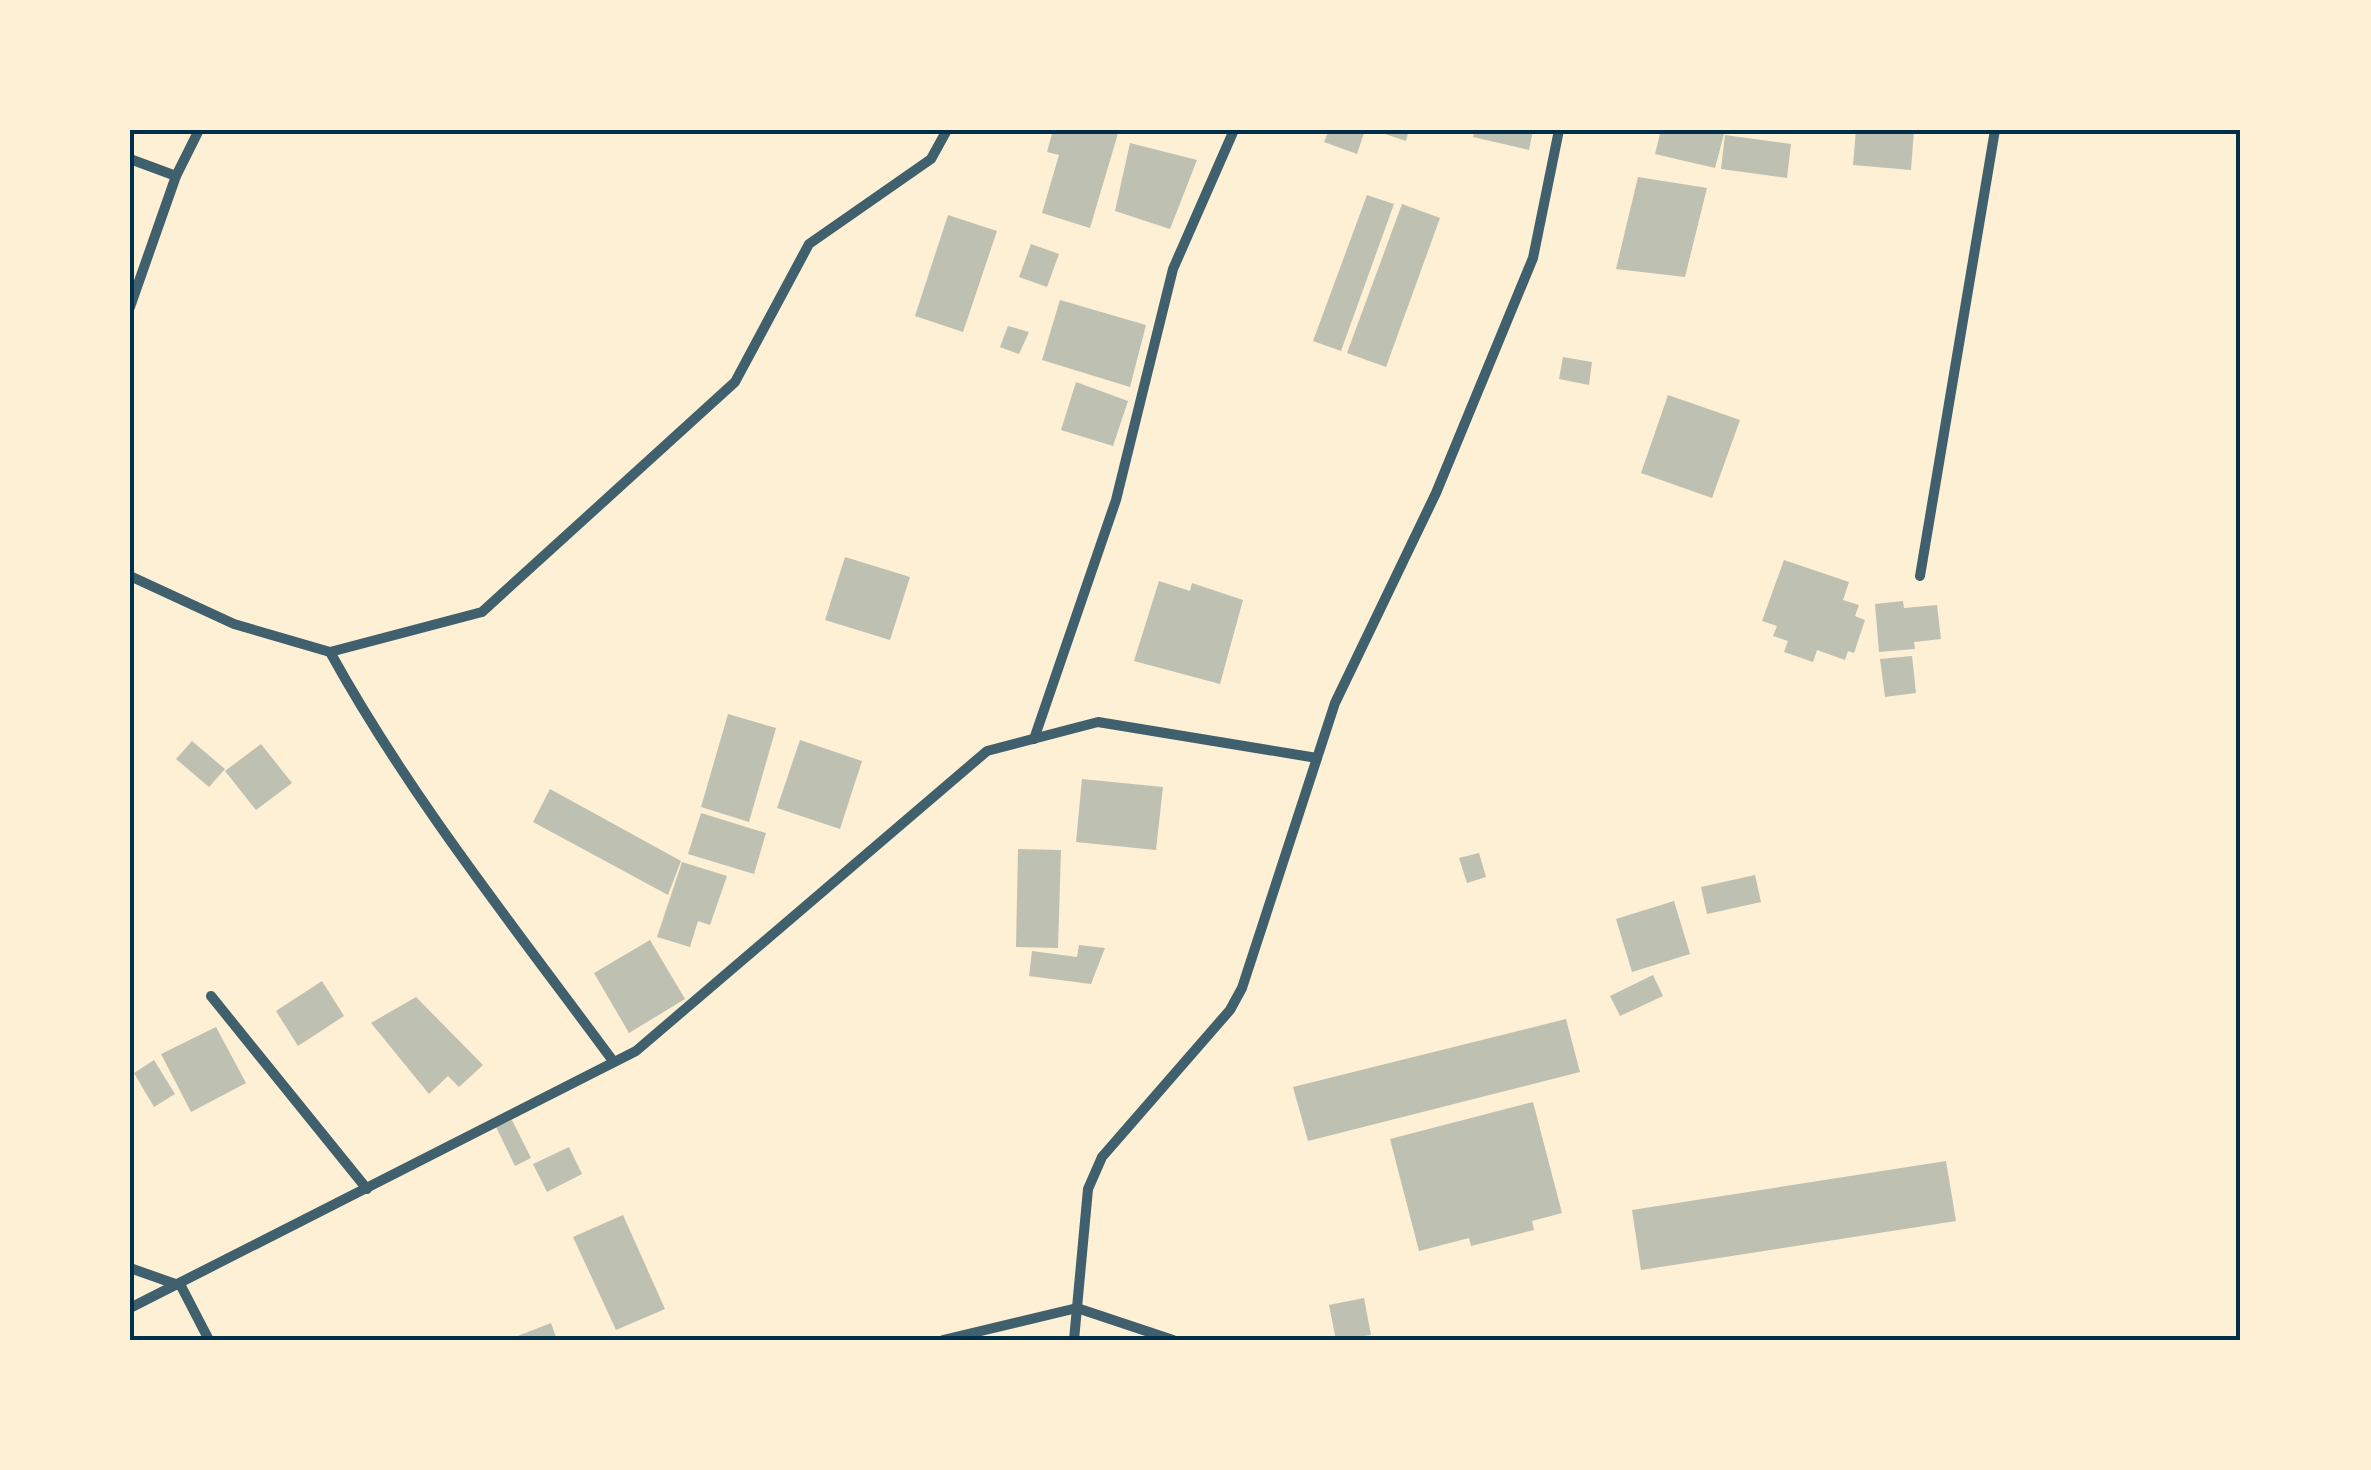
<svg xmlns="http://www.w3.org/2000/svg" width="2371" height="1470" viewBox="0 0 2371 1470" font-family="'Fira Sans Condensed',sans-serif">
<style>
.building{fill:#bec0b2}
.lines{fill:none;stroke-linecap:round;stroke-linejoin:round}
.minor{stroke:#3f606c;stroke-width:10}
.neatline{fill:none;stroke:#003049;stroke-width:4}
</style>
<rect width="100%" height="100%" fill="#fdf0d5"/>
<!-- building -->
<g class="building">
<path d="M1053,130H1119L1090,228L1042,213L1059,155L1047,152Z"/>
<path d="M1329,130H1365L1357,154L1324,142Z"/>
<path d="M1373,130H1409L1406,141Z"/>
<path d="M1475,130H1533L1529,150L1473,137Z"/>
<path d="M1661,130L1724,134L1715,168L1655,154Z"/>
<path d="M1856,130H1914L1911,170L1853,165Z"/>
<path d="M1725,135L1791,144L1787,178L1721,169Z"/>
<path d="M1130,143L1197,160L1170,229L1115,211Z"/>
<path d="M1638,177L1707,188L1685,277L1616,269Z"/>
<path d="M1367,195L1394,204L1341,351L1313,341Z"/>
<path d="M1402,204L1440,218L1386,367L1347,353Z"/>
<path d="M948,215L997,231L963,332L915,316Z"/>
<path d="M1031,244L1059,254L1047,287L1019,277Z"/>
<path d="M1060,300L1146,325L1130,387L1042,360Z"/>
<path d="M1008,326L1029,332L1019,354L1000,347Z"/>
<path d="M1563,357L1592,362L1589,385L1559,379Z"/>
<path d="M1076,382L1128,401L1113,446L1061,430Z"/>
<path d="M1668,395L1740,420L1712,498L1641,473Z"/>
<path d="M845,557L910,577L890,640L825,620Z"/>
<path d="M1784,560L1849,582L1843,600L1859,605L1855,616L1865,620L1854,653L1848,651L1845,660L1817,650L1813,662L1784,652L1788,641L1773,636L1777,626L1762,621Z"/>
<path d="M1159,581L1190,591L1192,583L1243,600L1220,684L1134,661Z"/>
<path d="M1903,601L1904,608L1937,605L1941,639L1914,642L1915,649L1879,652L1875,604Z"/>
<path d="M1912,656L1916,693L1885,697L1880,659Z"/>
<path d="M728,714L776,728L749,822L701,807Z"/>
<path d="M800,740L862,761L840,829L777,808Z"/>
<path d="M192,741L225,769L209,787L176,759Z"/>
<path d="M261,744L292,783L256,810L225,771Z"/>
<path d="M1082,779L1163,787L1156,850L1076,842Z"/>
<path d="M550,789L681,861L668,895L533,822Z"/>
<path d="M701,813L766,833L754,874L688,854Z"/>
<path d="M1018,849L1061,850L1058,948L1016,947Z"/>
<path d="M1479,853L1486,877L1467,883L1459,858Z"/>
<path d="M682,862L727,876L710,925L698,921L690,947L657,937Z"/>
<path d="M1755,875L1761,902L1707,914L1701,887Z"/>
<path d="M1674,901L1690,954L1632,972L1616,919Z"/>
<path d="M650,940L685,999L629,1033L594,973Z"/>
<path d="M1079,945L1105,948L1091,984L1029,976L1032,951L1077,957Z"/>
<path d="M1653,975L1663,996L1620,1016L1610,996Z"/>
<path d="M322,981L344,1016L298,1046L276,1011Z"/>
<path d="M416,997L483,1065L459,1087L448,1076L429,1094L371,1023Z"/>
<path d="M1566,1019L1580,1072L1308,1141L1293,1087Z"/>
<path d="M216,1027L246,1083L191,1112L161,1054Z"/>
<path d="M154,1060L175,1094L154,1107L134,1073Z"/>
<path d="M1533,1102L1562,1213L1532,1221L1534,1230L1471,1246L1469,1238L1419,1251L1390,1139Z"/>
<path d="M512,1120L531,1158L515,1166L496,1127Z"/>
<path d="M569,1147L582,1174L547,1192L533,1164Z"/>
<path d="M1946,1161L1956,1221L1641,1270L1632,1210Z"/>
<path d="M623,1215L665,1309L616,1330L573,1237Z"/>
<path d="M1364,1298L1371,1335L1336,1340L1329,1305Z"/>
<path d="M551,1323L557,1340H516L515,1337Z"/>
</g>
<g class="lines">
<!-- minor -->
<g class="minor">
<path d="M130,159L176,176"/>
<path d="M130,307L176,176L199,130"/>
<path d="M130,576L234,624L330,652C410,797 515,928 613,1061"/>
<path d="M1920,576L1995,130"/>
<path d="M330,652L482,612L735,382L809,244L931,159L947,130"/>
<path d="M1034,739L1116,500L1173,269L1234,130"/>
<path d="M211,996L367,1189"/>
<path d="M130,1268L181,1286L209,1340"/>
<path d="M130,1308L636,1051L987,751L1098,722L1317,758"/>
<path d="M943,1340L1077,1308L1173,1340"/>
<path d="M1074,1340L1088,1189L1102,1157L1230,1010L1242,988L1335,703L1436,493L1533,258L1559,130"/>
</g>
</g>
<!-- border -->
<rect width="2371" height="1470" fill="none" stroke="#fdf0d5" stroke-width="265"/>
<rect x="132" y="132" width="2106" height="1206" class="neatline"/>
</svg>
